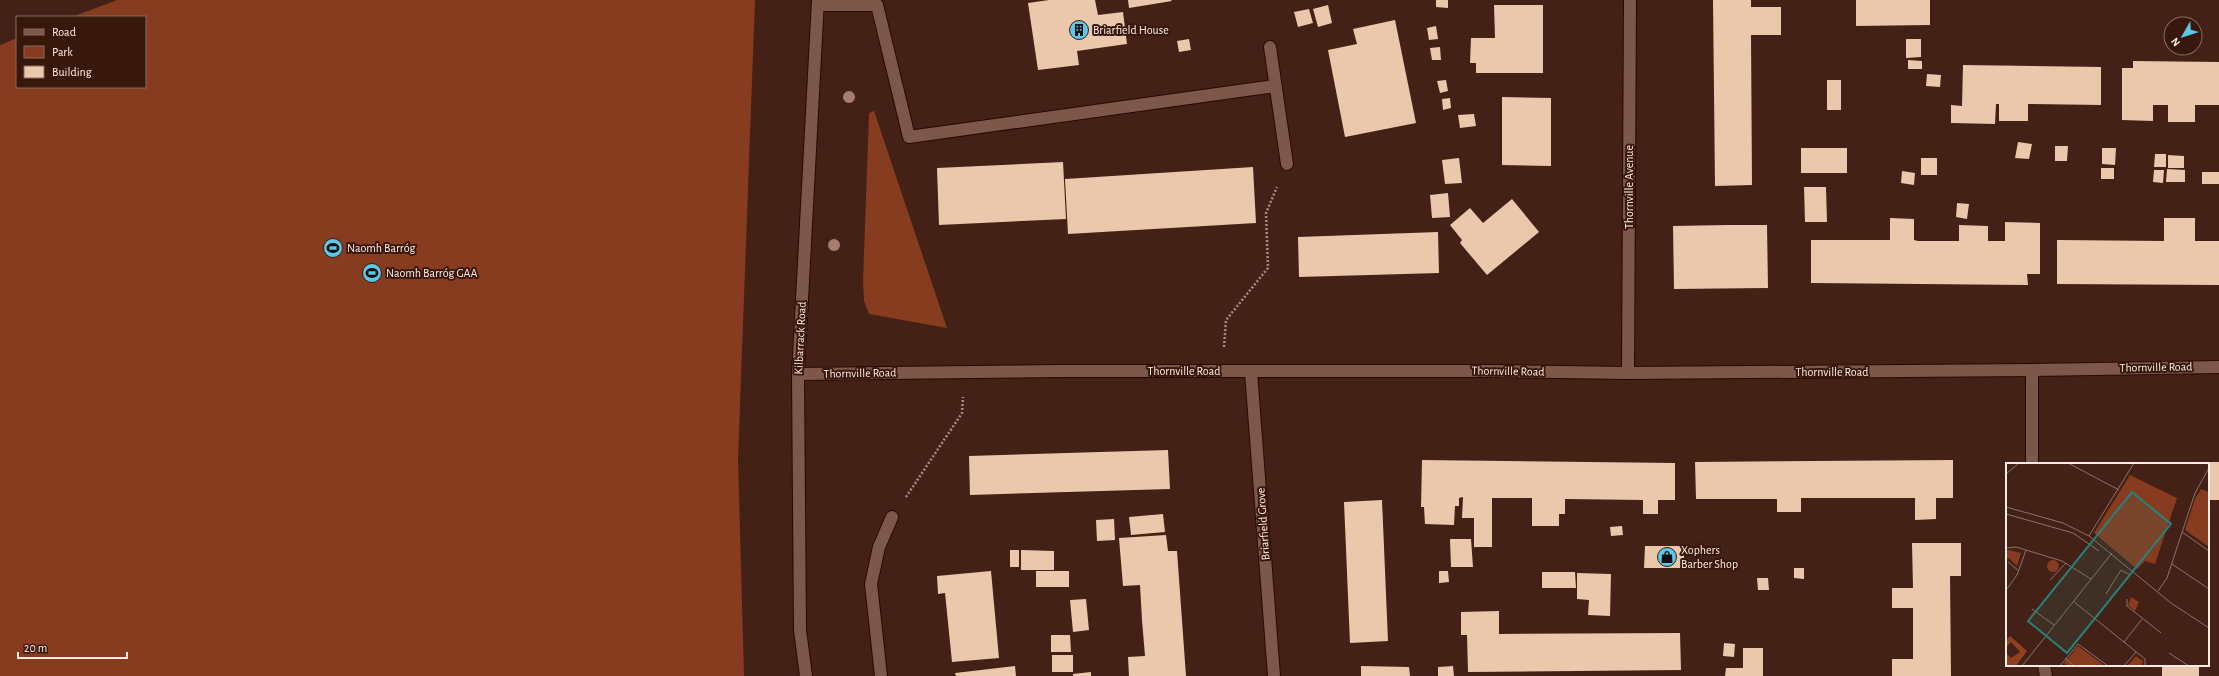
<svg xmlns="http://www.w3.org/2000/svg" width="2219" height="676" viewBox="0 0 2219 676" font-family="'Alegreya Sans',sans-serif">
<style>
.green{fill:#873b1f}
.building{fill:#ebc7ac}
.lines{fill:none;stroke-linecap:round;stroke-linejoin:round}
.street-casing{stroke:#280901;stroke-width:14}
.secondary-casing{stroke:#280901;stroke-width:14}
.path{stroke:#a78d85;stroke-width:2.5;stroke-dasharray:2 2;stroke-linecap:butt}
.street{stroke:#7d574a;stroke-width:12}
.secondary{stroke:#7d574a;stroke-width:12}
.tree{fill:#a77d6f}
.labels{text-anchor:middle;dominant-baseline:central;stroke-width:4;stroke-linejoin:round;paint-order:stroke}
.poi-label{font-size:12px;fill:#ffece6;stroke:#38180c;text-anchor:start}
.street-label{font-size:12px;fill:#ffece6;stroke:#38180c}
.inset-road{fill:none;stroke:#8e7269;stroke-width:1}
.view{fill:#27827a;fill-opacity:0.15;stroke:#27827a;stroke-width:2}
.inset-edge{fill:none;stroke:#ffece6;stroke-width:2}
</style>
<rect width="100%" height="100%" fill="#432116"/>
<!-- green -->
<g class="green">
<path d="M117,0H755L738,459L744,676H0V45L17,38V87H145V17H72Z"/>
<path d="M874,111L947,328L869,314L864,301L863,282L869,113Z"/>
</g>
<!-- building -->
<g class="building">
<path d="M1049,0H1095L1098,15L1123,12L1127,44L1077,51L1079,65L1038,70L1028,3Z"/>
<path d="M1128,0H1171L1172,1L1129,8Z"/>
<path d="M1436,0H1448V8L1436,7Z"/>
<path d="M1713,0H1751V7H1781V35H1751L1752,185L1715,186Z"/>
<path d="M1856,0H1930V25L1856,26Z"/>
<path d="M1328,5L1332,23L1318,27L1313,9Z"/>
<path d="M1494,5H1543V73H1476V63H1470L1471,38H1495Z"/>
<path d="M1309,9L1313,23L1298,27L1294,12Z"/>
<path d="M1395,20L1416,123L1345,137L1328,50L1357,44L1353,29Z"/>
<path d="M1436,26L1438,39L1429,40L1427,28Z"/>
<path d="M1189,39L1191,50L1179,52L1177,41Z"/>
<path d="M1906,39H1921V57L1906,58Z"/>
<path d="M1440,47L1441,60H1432L1430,48Z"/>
<path d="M1908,60L1922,61V69H1908Z"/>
<path d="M2133,61L2219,62V105H2195V122H2168V105H2153V121L2122,120V68H2133Z"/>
<path d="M1963,65L2101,67V105L2028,104V121H1999V104H1996L1995,124L1951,123V105L1962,106Z"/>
<path d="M1927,74L1941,75L1940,87L1926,86Z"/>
<path d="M1446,80L1448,91L1440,93L1437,81Z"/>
<rect x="1827" y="80" width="14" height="30"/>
<path d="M1502,97L1551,98V166L1502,165Z"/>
<path d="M1450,98L1451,108L1443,110L1442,99Z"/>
<path d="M1474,114L1476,126L1460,128L1458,115Z"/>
<path d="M2018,142L2032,144L2029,159L2015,158Z"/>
<path d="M2055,146H2068L2067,161H2055Z"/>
<rect x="1801" y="148" width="46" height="25"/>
<path d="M2102,148H2116L2115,165L2102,164Z"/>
<path d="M2155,154H2166V167H2154Z"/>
<path d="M2168,155L2184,156V168H2168Z"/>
<path d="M1459,158L1462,183L1445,184L1442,160Z"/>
<rect x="1921" y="158" width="16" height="17"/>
<path d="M1063,162L1066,219L939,225L937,168Z"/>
<path d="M1253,167L1256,223L1068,234L1065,179Z"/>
<rect x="2101" y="168" width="13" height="11"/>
<path d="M2167,169L2185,170V182H2166Z"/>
<path d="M2154,170H2164L2163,183L2153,182Z"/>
<path d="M1902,171L1915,173L1914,185L1901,183Z"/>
<rect x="2202" y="172" width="17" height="12"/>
<path d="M1804,187H1826L1827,222H1805Z"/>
<path d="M1448,193L1450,217L1432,218L1430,195Z"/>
<path d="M1512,199L1539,232L1487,275L1460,243L1462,240L1450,225L1470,208L1483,223Z"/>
<path d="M1957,203L1969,204L1967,219L1956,217Z"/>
<path d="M1890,218L1914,219V240L1918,241H1959V225L1988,226V241H2005V222L2040,223V274H2027L2028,285L1811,283V240H1890Z"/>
<path d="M2164,218H2195V241H2219V285L2057,284V240L2164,241Z"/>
<path d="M1728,225H1767L1768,288L1674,289L1673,226Z"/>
<path d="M1438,232L1439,273L1299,277L1298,237Z"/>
<path d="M1168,450L1170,489L970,495L969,456Z"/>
<path d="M1422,460L1675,463V500H1658V514H1643V500L1565,499V514H1559V526H1532V498H1492V547H1474V518H1462L1463,497L1459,498V506H1455L1454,525L1425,524L1424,507H1421Z"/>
<path d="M1953,460V498H1936V519L1915,520V498H1801V512H1777V499H1696L1695,462Z"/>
<path d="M2175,462H2219V500H2208V464H2175Z"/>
<path d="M1382,500L1388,641L1350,643L1344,502Z"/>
<path d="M1163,514L1165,532L1131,535L1129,517Z"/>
<path d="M1114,519L1115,540L1097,541L1096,520Z"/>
<path d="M1622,526L1623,535L1611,536L1610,527Z"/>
<path d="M1166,535L1168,551H1177L1186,676H1129L1128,657L1145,656L1142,620L1140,585L1123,586L1119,538Z"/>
<path d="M1450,539H1471L1473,567H1451Z"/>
<path d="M1912,543H1961V576H1950L1951,676H1892V659H1913V608H1892V588H1913Z"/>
<path d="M1645,546H1684V568H1644Z"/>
<rect x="1010" y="550" width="9" height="17"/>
<path d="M1021,550L1054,551V570H1021Z"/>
<path d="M1794,568H1804V579L1794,578Z"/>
<path d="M991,571L999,658L952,662L945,593L938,594L937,576Z"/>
<rect x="1036" y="571" width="33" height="16"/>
<path d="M1439,571H1448L1449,582L1439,583Z"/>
<path d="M1542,572H1575L1576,588H1542Z"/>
<path d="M1577,573L1611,574L1610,616L1588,615L1589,600L1577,599Z"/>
<path d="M1757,578H1768L1769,590H1758Z"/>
<path d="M1086,599L1089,630L1073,632L1070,600Z"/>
<path d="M1499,611V634L1680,633L1681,670L1468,672L1467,635H1461V612Z"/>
<path d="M1051,635H1070L1071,652H1051Z"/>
<path d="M1724,643L1735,644L1734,657L1723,656Z"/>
<path d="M1743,648H1763V676H1725L1726,668H1743Z"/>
<rect x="1052" y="655" width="21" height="17"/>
<rect x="2162" y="665" width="37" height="11"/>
<path d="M1015,666L1016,676H956L955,673Z"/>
<path d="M1361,666L1409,667L1410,676H1361Z"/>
<path d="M1453,666L1454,676H1438V667Z"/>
<path d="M1091,672V676H1073V674Z"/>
</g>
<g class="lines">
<!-- street casing -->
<g class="street-casing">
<g id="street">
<path d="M818,5H877L909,137L1275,86"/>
<path d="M1270,47L1287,164"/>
<path d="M2032,370V464"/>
<path d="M1251,372L1274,676"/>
<path d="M1628,373L1630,0"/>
<path d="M798,374L1059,371H1486L1628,373L2032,370L2219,367"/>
<path d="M2044,665L2046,676"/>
<path d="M881,676L871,584L879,547L892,517"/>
</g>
</g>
<!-- secondary casing -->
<g class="secondary-casing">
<path id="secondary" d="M806,676L800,630L798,374L818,0"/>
</g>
<!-- path -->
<g class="path">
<path d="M1224,347L1226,320L1268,268L1266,213L1277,187"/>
<path d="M906,497L962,413L963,397"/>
</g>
<!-- street -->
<use href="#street" class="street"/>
<!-- secondary -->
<use href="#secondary" class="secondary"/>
</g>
<!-- trees -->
<g class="tree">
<circle cx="849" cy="97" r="6"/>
<circle cx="834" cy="245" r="6"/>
</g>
<!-- icons -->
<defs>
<g id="building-disc" transform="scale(1)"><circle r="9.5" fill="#5bc8e7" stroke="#38180c"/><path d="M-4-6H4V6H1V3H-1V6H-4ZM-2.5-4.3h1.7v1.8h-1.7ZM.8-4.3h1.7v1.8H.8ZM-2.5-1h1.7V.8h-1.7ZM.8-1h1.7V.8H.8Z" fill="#111"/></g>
<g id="stadium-disc" transform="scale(1)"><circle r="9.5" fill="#5bc8e7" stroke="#38180c"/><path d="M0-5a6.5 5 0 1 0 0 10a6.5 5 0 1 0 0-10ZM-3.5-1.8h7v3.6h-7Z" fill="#111"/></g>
<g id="shop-disc" transform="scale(1)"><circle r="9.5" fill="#5bc8e7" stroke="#38180c"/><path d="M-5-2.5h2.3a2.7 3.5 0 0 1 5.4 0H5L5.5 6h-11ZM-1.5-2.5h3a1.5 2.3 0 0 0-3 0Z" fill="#111"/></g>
</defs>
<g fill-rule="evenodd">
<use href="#building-disc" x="1079" y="30"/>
<use href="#stadium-disc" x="333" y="248"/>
<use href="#stadium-disc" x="372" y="273"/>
<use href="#shop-disc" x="1667" y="557"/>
</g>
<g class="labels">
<!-- poi labels -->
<g class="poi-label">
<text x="1093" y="30">Briarfield House</text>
<text x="347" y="248">Naomh Barróg</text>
<text x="386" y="273">Naomh Barróg GAA</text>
<text x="1681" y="550">Xophers<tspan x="1681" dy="14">Barber Shop</tspan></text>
</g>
<!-- street labels -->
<g class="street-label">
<text transform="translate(1629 187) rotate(-90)">Thornville Avenue</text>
<text transform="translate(800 338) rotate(-87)">Kilbarrack Road</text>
<text transform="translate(2156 367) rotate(-1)">Thornville Road</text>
<text x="1184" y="371">Thornville Road</text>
<text transform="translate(1508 371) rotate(1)">Thornville Road</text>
<text x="1832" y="372">Thornville Road</text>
<text transform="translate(860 373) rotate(-1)">Thornville Road</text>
<text transform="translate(1263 524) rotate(-94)">Briarfield Grove</text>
</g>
</g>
<!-- overview -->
<g transform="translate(2006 463)">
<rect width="203" height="203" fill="#432116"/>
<path d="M124,12L171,35L149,101L139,98L131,106L88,70ZM195,26L203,29V84L179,67L189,36ZM3,87L15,90L11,103L3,95H0V88ZM41 103a6 6 0 1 1 12 0a6 6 0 1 1-12 0ZM125,134L133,139L129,148L122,142ZM72,183L99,203H61L58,200ZM130,193L137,198L136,203H121Z" fill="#873b1f"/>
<path d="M4,173L21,188L10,203H0V190L5,195L14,189L5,179L0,184V177Z" fill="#933f21"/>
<path class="inset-road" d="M62,0L113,27M0,11L13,0M0,44L57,60L83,73L165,140L203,165M0,51L67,70L93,88M176,69L203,88M83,73L128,0M0,85L10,84L56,98L85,116M2,99L13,108M166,101L203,126M44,117L60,100M0,127L11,112L20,87M152,128L161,115L189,30L203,5M100,131L115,107L124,112L127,108M121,136V143L155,170M67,138L139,196V203M26,146L48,162M118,179L136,156M163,190L183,203M59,195L68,203M16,203L106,90M54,203L72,181L102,203M118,203L130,189"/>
<path class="view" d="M126,29L165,61L61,190L22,158Z"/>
<rect width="203" height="203" class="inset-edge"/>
</g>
<!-- legend -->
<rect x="16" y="16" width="130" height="72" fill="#38180c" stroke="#886d63"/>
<rect x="24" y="29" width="20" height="6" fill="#7d574a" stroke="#886d63"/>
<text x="52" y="36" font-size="12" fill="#ffece6">Road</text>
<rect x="24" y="46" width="20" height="12" fill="#873b1f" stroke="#886d63"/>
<text x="52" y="56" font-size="12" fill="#ffece6">Park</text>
<rect x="24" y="66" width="20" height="12" fill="#ebc7ac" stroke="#886d63"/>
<text x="52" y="76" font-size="12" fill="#ffece6">Building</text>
<!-- north arrow -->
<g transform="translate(2183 36) rotate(231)"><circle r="19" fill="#38180c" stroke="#886d63"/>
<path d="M0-3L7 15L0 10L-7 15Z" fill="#5bc8e7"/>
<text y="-6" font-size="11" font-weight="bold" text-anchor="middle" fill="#ffece6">N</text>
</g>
<!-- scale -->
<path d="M18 652v6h109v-6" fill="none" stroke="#ffece6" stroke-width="2"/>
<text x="24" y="652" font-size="12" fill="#ffece6" stroke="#38180c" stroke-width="3" paint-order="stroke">20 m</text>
</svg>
